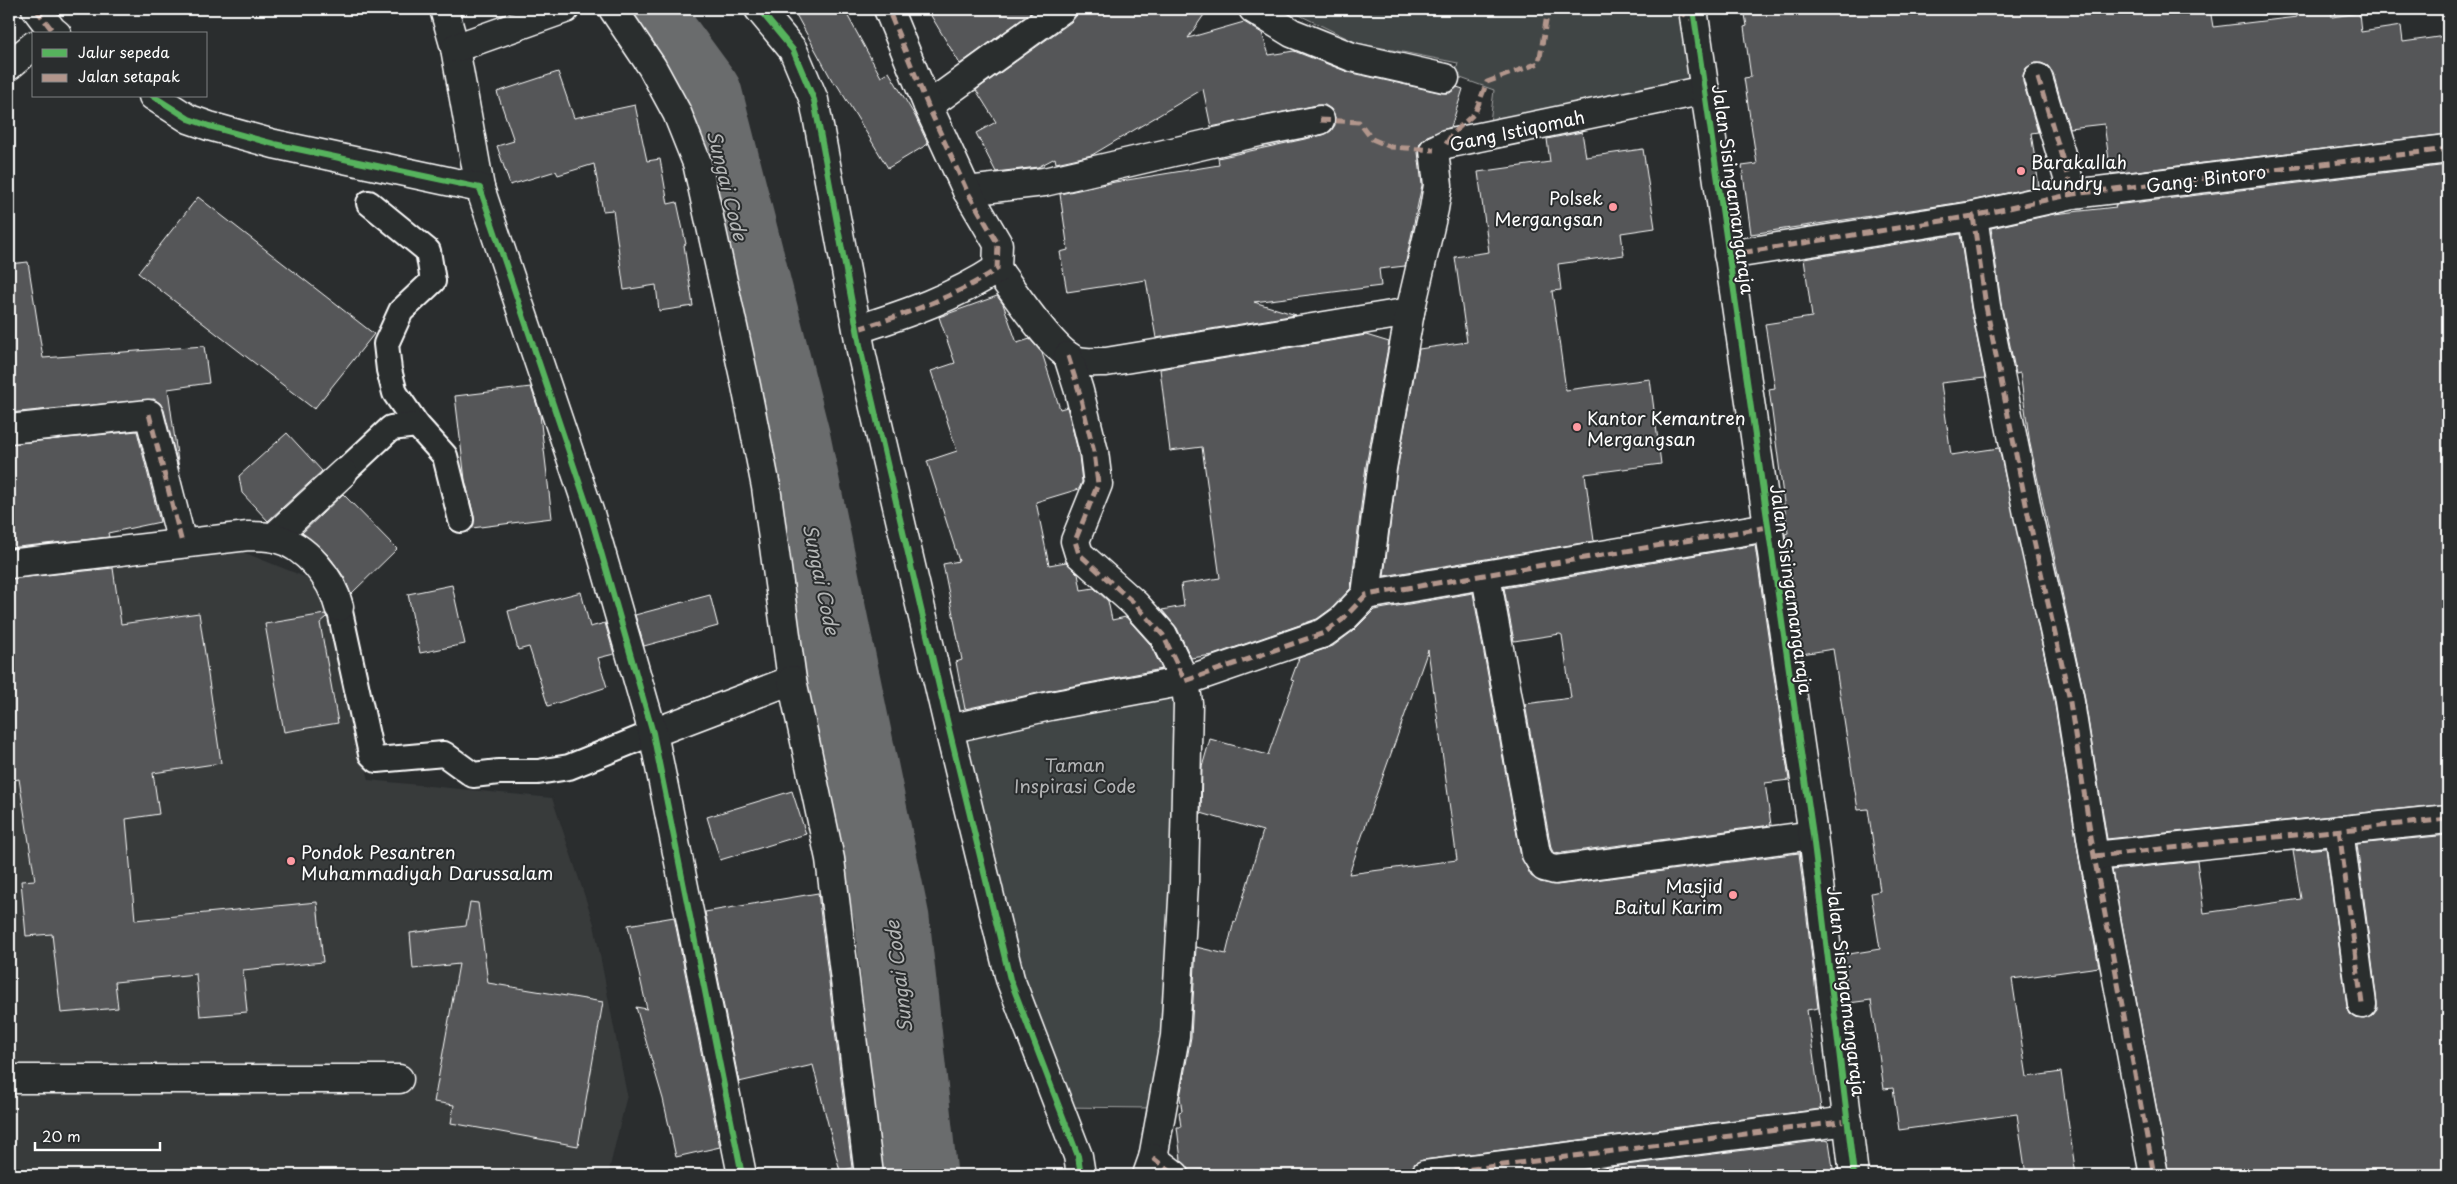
<svg xmlns="http://www.w3.org/2000/svg" width="2457" height="1184" viewBox="0 0 2457 1184" font-family="'Playpen Sans',sans-serif">
<style>
.built{fill:#373a3b}
.green{fill:#414445;stroke:#a0a2a2}
.lines{fill:none;stroke-linecap:round;stroke-linejoin:round}
.river{stroke:#6a6c6d;stroke-width:75}
.building{fill:#555758;stroke:#fff;fill-rule:evenodd}
.service-casing{stroke:#fff;stroke-width:28}
.minor-casing{stroke:#fff;stroke-width:31}
.secondary-casing{stroke:#fff;stroke-width:31}
.service{stroke:#2a2d2e;stroke-width:24}
.minor{stroke:#2a2d2e;stroke-width:28}
.secondary{stroke:#2a2d2e;stroke-width:28}
.quiet{stroke:#b2968c;stroke-width:5;stroke-dasharray:10 5;stroke-linecap:butt}
.cycleway-casing{stroke:#2a2d2e;stroke-width:9}
.cycleway{stroke:#56b35d;stroke-width:6}
.poi-dot{fill:#ff9aa2;stroke:#2a2d2e;stroke-width:2}
.labels{text-anchor:middle;dominant-baseline:central;stroke-width:4;stroke-linejoin:round;paint-order:stroke}
.street-label{font-size:18px;fill:#fff;stroke:#2a2d2e}
.poi-label{font-size:18px;fill:#fff;stroke:#2a2d2e;text-anchor:start}
.park-label{font-size:18px;fill:#b3b4b5;stroke:#2a2d2e}
.water-label{font-size:19px;font-style:italic;fill:#b4b6b6;stroke:#2a2d2e}
</style>
<rect width="100%" height="100%" fill="#2a2d2e"/>
<filter id="ink" filterUnits="userSpaceOnUse"><feTurbulence type="fractalNoise" baseFrequency=".02" numOctaves="2"/><feDisplacementMap in="SourceGraphic" scale="10" xChannelSelector="R" yChannelSelector="G"/><feConvolveMatrix kernelMatrix="1 2 1 2 8 2 1 2 1" color-interpolation-filters="sRGB"/></filter>
<g filter="url(#ink)">
<!-- built -->
<path class="built" d="M238,550L320,583L369,780L552,798L594,924L627,1095L608,1175H9V578Z"/>
<!-- green -->
<g class="green">
<path d="M1287,9H1681L1691,83L1489,130L1494,90L1455,76L1458,63L1357,43Z"/>
<path d="M1143,646L1180,682L1184,883L1151,1108L1060,1107L1010,979L948,692Z"/>
</g>
<g class="lines">
<!-- river -->
<path class="river" d="M642,9L705,95L793,439L892,919L920,1175"/>
</g>
<!-- building -->
<g class="building">
<path d="M793,9H844L881,77L889,72L915,116L928,144L888,168L836,83L834,84Z"/>
<path d="M927,9H1036L960,64Z"/>
<path d="M1077,9H1208L1188,38L1244,22L1262,33L1269,55L1294,51L1348,72L1442,93H1450L1457,87L1463,89L1451,127L1427,136L1420,143L1418,152L1422,185L1405,266L1379,269L1381,286L1254,302L1296,315L1156,338L1146,280L1067,292L1060,252L1068,250L1060,194L1115,182L1219,165L1218,158L1323,135L1331,131L1335,125V117L1331,109L1325,105H1317L1211,127L1203,89L1092,155L1056,163L1055,158L1038,167L996,172L976,133L996,122L976,90L1071,22L1076,16Z"/>
<path d="M1744,9H2210L2213,27L2297,17L2296,9H2331L2332,17L2359,13L2361,32L2401,26L2403,42L2445,36L2448,61V134L2111,174L2104,124L2069,128L2053,73L2048,66L2041,63H2034L2026,68L2023,75V82L2038,132L2031,133L2039,186L1970,201L1751,234L1742,166L1757,164L1744,78L1751,77L1744,27L1747,26Z"/>
<path d="M558,72L574,118L635,105L647,161L660,159L668,204L677,202L686,244L684,245L693,306L659,311L656,285L624,290L613,210L603,211L594,164L558,175L556,171L510,185L497,146L514,141L497,92Z"/>
<path d="M1582,132L1586,157L1643,149L1655,228L1621,233L1624,255L1558,264L1561,290L1552,291L1566,390L1650,379L1661,464L1585,474L1594,541L1384,576L1397,470L1419,349L1467,342L1455,257L1489,252L1478,172L1550,162L1547,139Z"/>
<path d="M2448,165V804L2107,839L2084,694L2030,444L2020,373L2016,374L2001,303L1991,228L2054,214L2116,207L2115,205Z"/>
<path d="M198,197L374,334L314,409L138,273Z"/>
<path d="M1960,234L1971,308L1985,378L1941,383L1951,455L1999,448L2054,699L2079,858L2099,967L2012,979L2027,1077L2061,1072L2076,1175H2026L2017,1114L1899,1130L1893,1088L1884,1089L1871,1000L1849,1003L1843,955L1880,949L1871,893L1880,891L1868,809L1858,810L1833,649L1802,654L1785,534L1788,533L1769,389L1775,388L1765,324L1812,317L1804,259Z"/>
<path d="M28,262L43,358L204,346L209,383L168,389L179,469L164,410L160,403L154,399L9,413V264Z"/>
<path d="M997,296L1003,304L1017,343L1030,339L1042,353L1060,409L1067,407L1079,455L1082,482L1079,489L1036,502L1049,565L1066,562L1078,574L1081,590L1094,588L1108,601L1112,620L1126,617L1150,644L1162,669L1047,691L965,709L956,662L962,660L943,564L959,561L927,461L957,451L931,371L955,363L939,317Z"/>
<path d="M1366,335L1389,342L1366,466L1351,588L1332,608L1317,619L1213,655L1191,658L1177,628L1162,610L1184,606L1181,584L1220,578L1202,447L1170,451L1160,369Z"/>
<path d="M531,387L540,415L552,518L472,528L474,517L465,480L455,396Z"/>
<path d="M137,431L160,522L108,533L109,537L9,548V444Z"/>
<path d="M287,433L322,471L268,521L242,493L239,476Z"/>
<path d="M343,494L397,549L351,594L344,577L328,555L302,533Z"/>
<path d="M1755,545L1789,780L1765,783L1771,825L1554,854L1551,848L1525,704L1571,698L1562,635L1560,634L1514,641L1504,588Z"/>
<path d="M113,568L121,624L199,613L221,763L153,773L159,814L126,819L135,920L317,902L323,962L243,970L247,1012L200,1016L196,974L115,982L118,1008L61,1013L52,934L26,936L21,881L35,880L19,779L9,781V579Z"/>
<path d="M452,585L465,644L420,653L408,594Z"/>
<path d="M581,592L590,627L605,623L614,654L598,658L607,687L548,706L529,647L518,650L508,611Z"/>
<path d="M1473,593L1521,857L1531,876L1540,882L1557,885L1799,853L1818,1008L1807,1010L1821,1109L1423,1160L1415,1163L1410,1175H1211L1210,1169L1190,1172L1181,1160L1177,1127H1181L1179,1112L1182,1111L1180,1097L1191,1037L1196,947L1226,954L1234,921L1236,922L1263,831L1201,813L1202,767L1210,739L1268,755L1294,681L1291,680L1299,658L1333,646L1353,631L1374,610ZM1428,650L1457,860L1349,874L1373,804Z"/>
<path d="M710,595L718,626L644,646L635,615Z"/>
<path d="M325,614L327,617L320,623L338,723L284,732L265,624Z"/>
<path d="M792,791L806,834L720,860L707,817Z"/>
<path d="M2448,835V1175H2169L2112,870L2197,861L2204,913L2301,899L2293,851L2326,848L2347,1006L2350,1014L2356,1018L2364,1019L2372,1016L2377,1010V1002L2357,844Z"/>
<path d="M818,893L852,1168L840,1171L813,1065L739,1082L705,912Z"/>
<path d="M470,902L478,903L488,983L603,1002L578,1146L451,1123L454,1105L434,1102L459,964L413,969L410,933L466,926Z"/>
<path d="M674,917L720,1147L676,1157L663,1099L636,1007L647,1009L628,925Z"/>
<path d="M1825,1140L1829,1141L1834,1175H1546Z"/>
</g>
<g class="lines">
<!-- service casing -->
<g class="service-casing">
<g id="service">
<path d="M369,203L428,251L433,281L401,311L386,344L389,370L395,393L417,425"/>
<path d="M343,473L391,428L417,425L445,456L461,520"/>
<path d="M339,607L371,754L377,760L444,754L473,775L499,772H538L569,767L653,733"/>
</g>
</g>
<!-- minor casing -->
<g class="minor-casing">
<g id="minor">
<path d="M36,9L52,30L57,34"/>
<path d="M444,9L455,48L480,188"/>
<path d="M613,9L652,67L677,113L697,163L746,386L766,487L792,680L653,733"/>
<path d="M759,9L793,50L814,100L862,356L949,729L1010,979L1078,1156L1081,1175"/>
<path d="M1253,9L1292,33L1352,57L1445,78"/>
<path d="M455,48L565,9"/>
<path d="M9,66L34,45"/>
<path d="M2038,78L2073,194"/>
<path d="M153,96L189,119L209,126L274,144L480,188L591,517L653,733L742,1175"/>
<path d="M928,106L1062,9"/>
<path d="M967,191L1044,182L1259,132L1320,120"/>
<path d="M1973,216L1986,306L2029,519L2069,696L2094,856L2154,1175"/>
<path d="M1728,255L1973,216L2073,194L2448,149"/>
<path d="M997,269C1013,290 1055,356 1079,361C1087,363 1098,362 1106,362L1410,312"/>
<path d="M858,329C906,314 955,297 997,269L998,244L967,191L928,106L888,9"/>
<path d="M1068,356L1079,391L1094,452L1098,484L1075,541L1079,554L1135,604L1163,635L1185,681L1324,633L1342,620L1366,595L1768,527"/>
<path d="M9,429L149,414L182,543"/>
<path d="M274,537L343,473"/>
<path d="M9,564L248,536C256,536 266,536 275,538C305,545 332,578 339,607"/>
<path d="M1486,576L1536,854L1544,867L1555,870L1813,835"/>
<path d="M1366,595L1382,468L1410,312L1434,209L1438,185L1434,150L1446,144L1705,90"/>
<path d="M792,680L830,859L869,1175"/>
<path d="M949,729L1050,706L1185,681L1188,703L1184,883L1175,1036L1153,1158L1147,1175"/>
<path d="M2339,830L2362,1004"/>
<path d="M2094,856L2448,819"/>
<path d="M9,1079H399"/>
<path d="M1153,1158L1175,1175"/>
<path d="M1425,1175L1848,1121"/>
</g>
</g>
<!-- secondary casing -->
<g class="secondary-casing">
<path id="secondary" d="M1693,9L1813,835L1854,1175"/>
</g>
<!-- service -->
<use href="#service" class="service"/>
<!-- minor -->
<use href="#minor" class="minor"/>
<!-- secondary -->
<use href="#secondary" class="secondary"/>
<!-- quiet -->
<g class="quiet">
<path d="M36,9L52,30"/>
<path d="M1662,9L1681,13L1694,20"/>
<path d="M2038,78L2073,194"/>
<path d="M1320,120L1359,122L1372,139L1391,147L1434,150"/>
<path d="M1446,144L1453,133L1475,113L1487,82L1539,63L1548,9"/>
<path d="M1973,216L1986,306L2029,519L2069,696L2094,856L2154,1175"/>
<path d="M1728,255L1973,216L2073,194L2448,149"/>
<path d="M858,329C906,314 955,297 997,269L998,244L967,191L928,106L888,9"/>
<path d="M1068,356L1079,391L1094,452L1098,484L1075,541L1079,554L1135,604L1163,635L1185,681L1324,633L1342,620L1366,595L1768,527"/>
<path d="M149,414L182,543"/>
<path d="M2339,830L2362,1004"/>
<path d="M2094,856L2448,819"/>
<path d="M1153,1158L1175,1175"/>
<path d="M1425,1175L1848,1121"/>
</g>
<!-- cycleway casing -->
<g class="cycleway-casing">
<g id="cycleway">
<path d="M759,9L793,50L814,100L862,356L949,729L1010,979L1078,1156L1081,1175"/>
<path d="M1693,9L1813,835L1854,1175"/>
<path d="M153,96L189,119L209,126L274,144L480,188L591,517L653,733L742,1175"/>
</g>
</g>
<!-- cycleway -->
<use href="#cycleway" class="cycleway"/>
</g>
</g>
<!-- markers -->
<g class="poi-dot">
<circle cx="2021" cy="171" r="5"/>
<circle cx="1613" cy="207" r="5"/>
<circle cx="1577" cy="427" r="5"/>
<circle cx="291" cy="861" r="5"/>
<circle cx="1733" cy="895" r="5"/>
</g>
<g class="labels">
<!-- street labels -->
<g class="street-label">
<text transform="translate(1517 130) rotate(-12)">Gang Istiqomah</text>
<text transform="translate(2206 178) rotate(-7)">Gang: Bintoro</text>
<text transform="translate(1734 189) rotate(82)">Jalan Sisingamangaraja</text>
<text transform="translate(1792 589) rotate(82)">Jalan Sisingamangaraja</text>
<text transform="translate(1847 991) rotate(83)">Jalan Sisingamangaraja</text>
</g>
<!-- poi labels -->
<g class="poi-label">
<text x="2031" y="161">Barakallah<tspan x="2031" dy="21">Laundry</tspan></text>
<text x="1603" y="197" text-anchor="end">Polsek<tspan x="1603" dy="21">Mergangsan</tspan></text>
<text x="1587" y="417">Kantor Kemantren<tspan x="1587" dy="21">Mergangsan</tspan></text>
<text x="301" y="851">Pondok Pesantren<tspan x="301" dy="21">Muhammadiyah Darussalam</tspan></text>
<text x="1723" y="885" text-anchor="end">Masjid<tspan x="1723" dy="21">Baitul Karim</tspan></text>
</g>
<!-- park labels -->
<g class="park-label">
<text x="1075" y="764">Taman<tspan x="1075" dy="21">Inspirasi Code</tspan></text>
</g>
<!-- water labels -->
<g class="water-label">
<text transform="translate(728 185) rotate(76)">Sungai Code</text>
<text transform="translate(822 579) rotate(78)">Sungai Code</text>
<text transform="translate(898 977) rotate(-97)">Sungai Code</text>
</g>
</g>
<!-- margin -->
<rect width="2457" height="1184" fill="none" stroke="#2a2d2e" stroke-width="30"/>
<rect x="15" y="15" width="2427" height="1154" fill="none" stroke="#fff" stroke-width="2" filter="url(#ink)"/>
<!-- legend -->
<rect x="32" y="32" width="175" height="65" fill="#2a2d2e" stroke="#7f8182"/>
<rect x="42" y="49" width="25" height="8" fill="#56b35d" stroke="#7f8182"/>
<text x="78" y="58" font-size="15" fill="#ffffff">Jalur sepeda</text>
<rect x="42" y="74" width="25" height="8" fill="#b2968c" stroke="#7f8182"/>
<text x="78" y="82" font-size="15" fill="#ffffff">Jalan setapak</text>
<!-- scale -->
<path d="M35 1142v8h125v-8" fill="none" stroke="#ffffff" stroke-width="2.5"/>
<text x="42" y="1142" font-size="15" fill="#ffffff" stroke="#2a2d2e" stroke-width="4" paint-order="stroke">20 m</text>
</svg>
